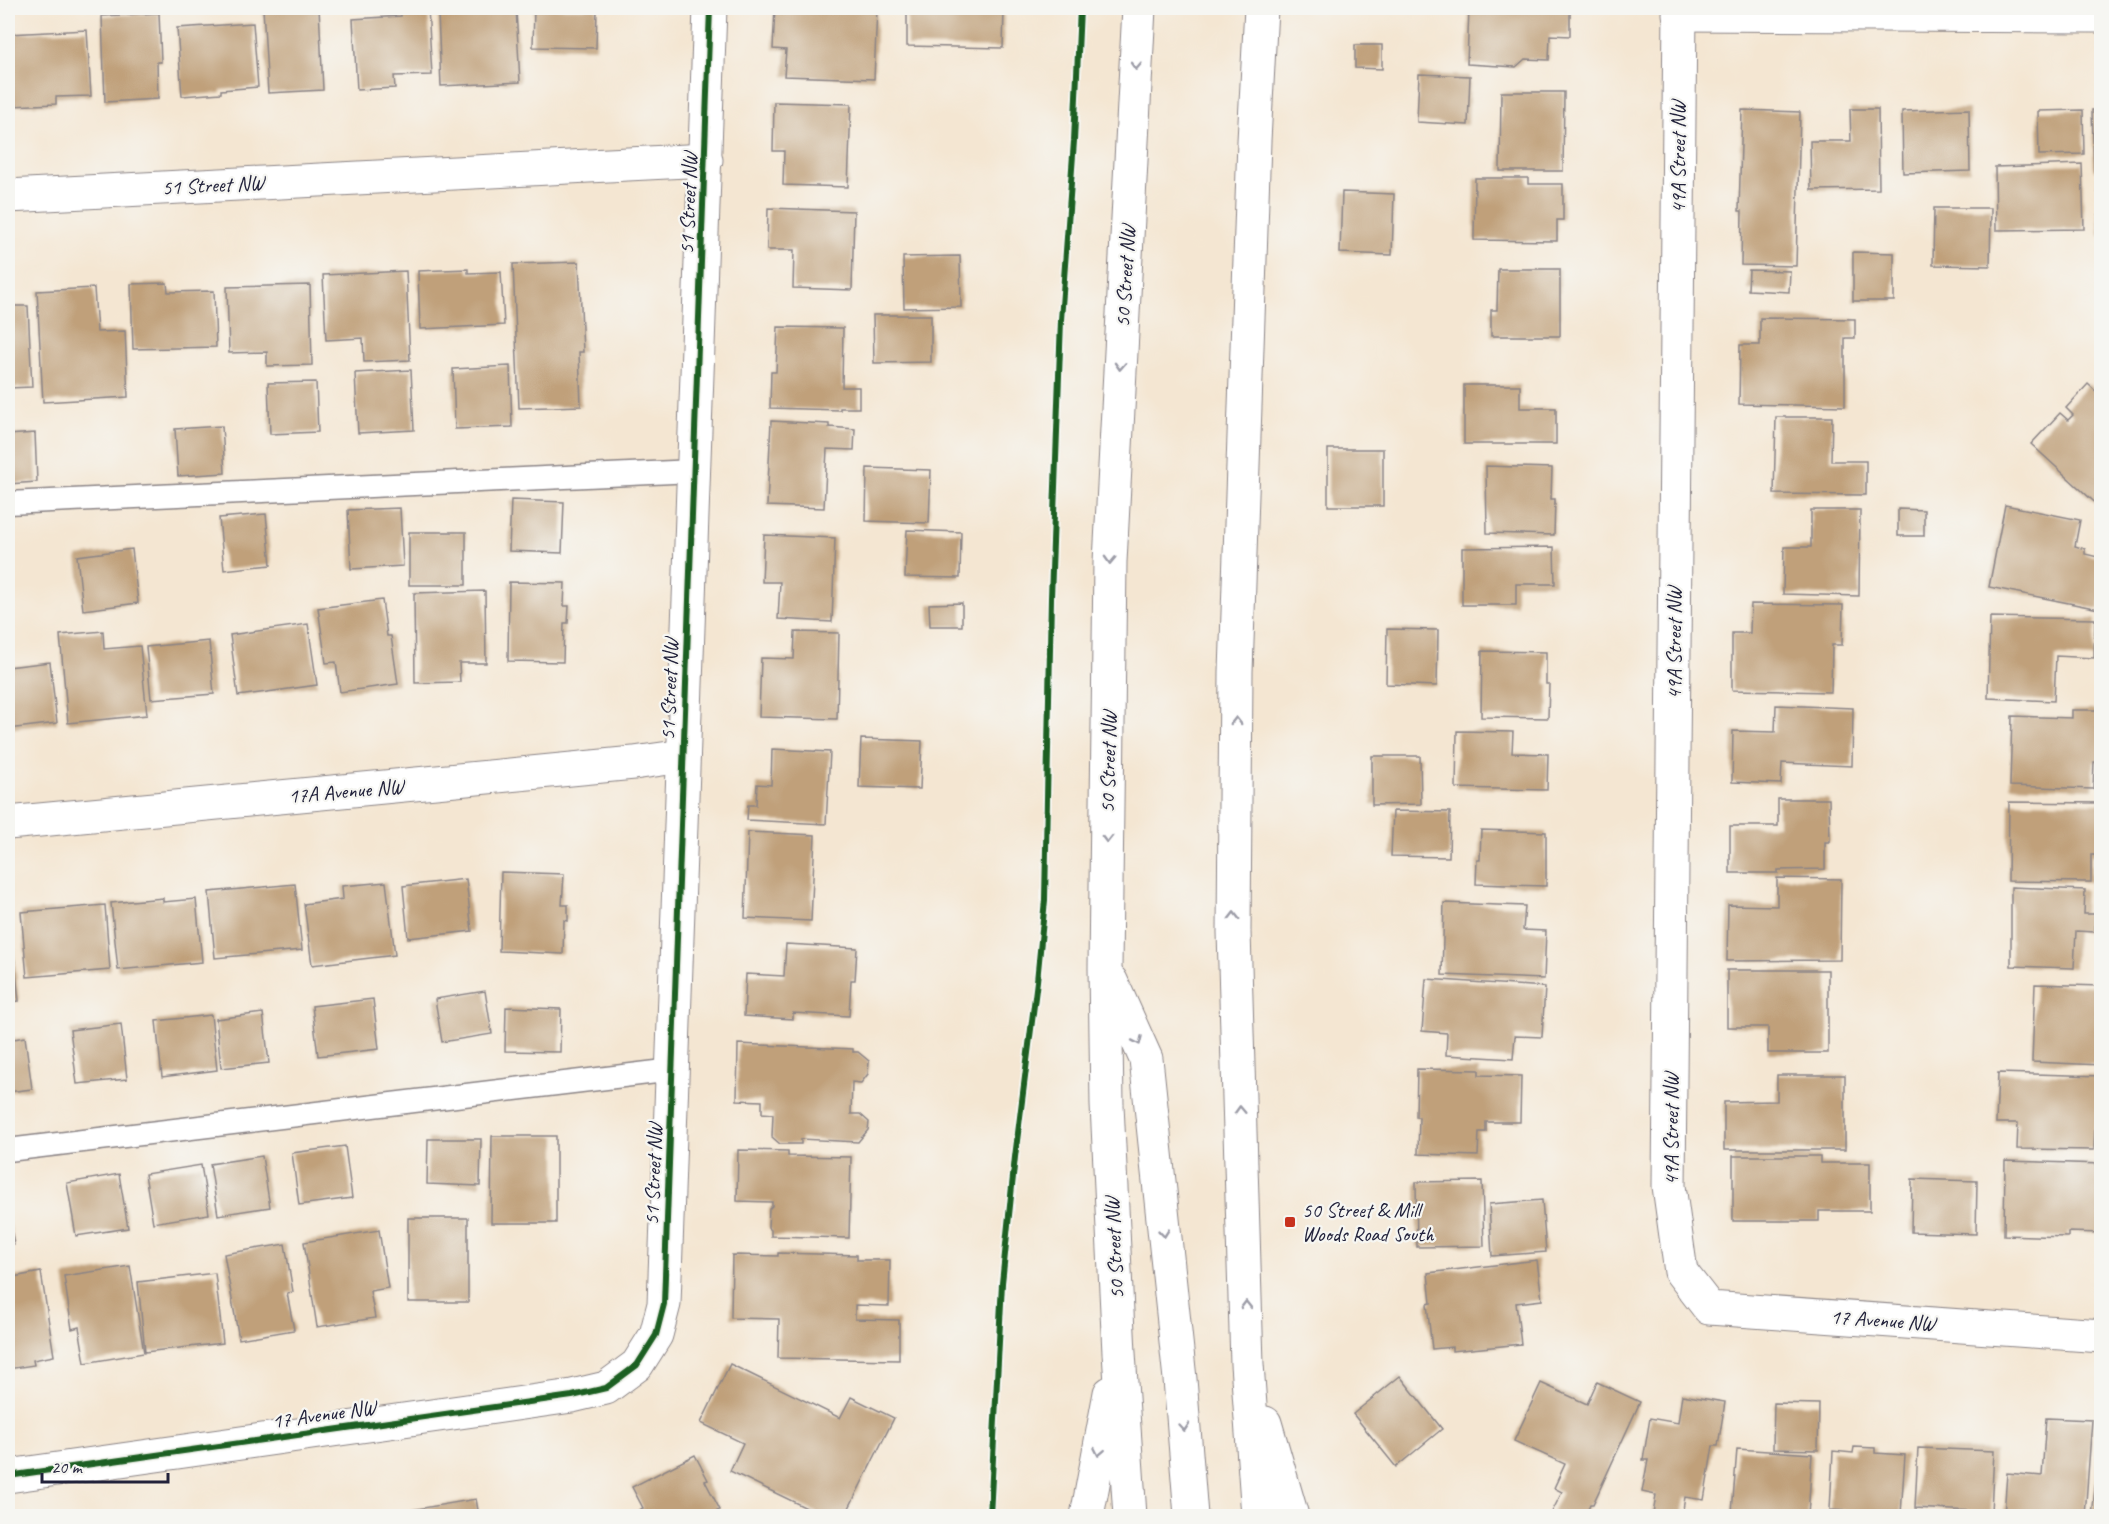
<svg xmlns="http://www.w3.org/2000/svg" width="2109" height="1524" viewBox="0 0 2109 1524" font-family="Caveat,sans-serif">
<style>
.building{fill:#c0a07a}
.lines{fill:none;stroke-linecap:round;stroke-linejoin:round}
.lane-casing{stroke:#8b8486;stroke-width:25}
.street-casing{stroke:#8b8486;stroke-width:35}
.primary-casing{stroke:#8b8486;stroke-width:35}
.lane{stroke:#fff;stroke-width:22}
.street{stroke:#fff;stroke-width:33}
.primary{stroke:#fff;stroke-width:33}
.cycleway-casing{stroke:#f6f6f2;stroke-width:10}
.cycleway{stroke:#1b5e20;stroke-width:6}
.oneway{stroke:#9c9ca7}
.poi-dot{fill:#c8321e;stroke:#f6f6f2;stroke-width:2}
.labels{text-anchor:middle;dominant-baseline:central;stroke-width:4.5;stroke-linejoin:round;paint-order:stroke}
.street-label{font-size:21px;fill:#22223b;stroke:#f6f6f2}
.poi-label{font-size:21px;fill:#22223b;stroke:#f6f6f2;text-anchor:start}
</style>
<rect width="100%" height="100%" fill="#f6f6f2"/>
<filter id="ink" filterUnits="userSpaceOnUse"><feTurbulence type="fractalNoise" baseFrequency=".0167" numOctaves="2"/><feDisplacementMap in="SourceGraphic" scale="12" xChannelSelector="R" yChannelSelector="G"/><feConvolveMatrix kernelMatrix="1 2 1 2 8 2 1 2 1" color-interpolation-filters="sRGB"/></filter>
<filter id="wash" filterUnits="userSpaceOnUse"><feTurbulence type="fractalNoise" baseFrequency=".008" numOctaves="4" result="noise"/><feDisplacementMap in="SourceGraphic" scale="24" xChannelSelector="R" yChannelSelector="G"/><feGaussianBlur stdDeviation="1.35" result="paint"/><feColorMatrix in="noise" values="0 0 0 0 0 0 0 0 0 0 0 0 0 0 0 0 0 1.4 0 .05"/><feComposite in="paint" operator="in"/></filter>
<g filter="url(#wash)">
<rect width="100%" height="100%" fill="#f4e6d2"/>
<g id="blocks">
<!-- building -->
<g class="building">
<path d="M263,8H319L323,90L268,93Z"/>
<path d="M401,8H428L432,75L394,76L395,88L357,90L353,19L401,16Z"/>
<path d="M534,8H597L596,48L533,47Z"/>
<path d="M775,8H877L874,79L784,76L786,50L773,49Z"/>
<path d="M907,8H1004L1003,48L907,46Z"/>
<path d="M1469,8H1570V36L1550,35L1549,60L1525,59L1516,67L1467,64Z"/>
<path d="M516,9L520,82L441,86L438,13Z"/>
<path d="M159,13L161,62H157L158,99L105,102L102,16Z"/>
<path d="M253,23L258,87L221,90V93L182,96L177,28Z"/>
<path d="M87,30L91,96L56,97V104L11,106L8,34Z"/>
<path d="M1355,45H1382V69L1355,68Z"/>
<path d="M1419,74L1470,76L1468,125L1417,122Z"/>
<path d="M1501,92H1564L1563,171H1500Z"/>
<path d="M774,102L851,104L848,187L783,185L784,151H773Z"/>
<path d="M1850,109H1878L1879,189L1811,190L1810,141H1851Z"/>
<path d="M1969,109L1970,171L1903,173L1902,111Z"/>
<path d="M1742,110L1800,112L1796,266L1741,265L1742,211H1739Z"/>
<path d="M2083,110L2084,154L2039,155L2038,111Z"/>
<path d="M2092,110H2102V236H2099L2097,171H2094Z"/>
<path d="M2082,164L2084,229L1996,230L1995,167Z"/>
<path d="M1475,178H1528V184H1563V220H1557V241L1474,240Z"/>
<path d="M1342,192L1394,194L1392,255L1340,253Z"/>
<path d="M768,208L854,211L852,290L793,288L794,250H767Z"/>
<path d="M1934,208H1991L1990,266L1933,265Z"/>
<path d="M1853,252L1894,253V301H1853Z"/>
<path d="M960,256L961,307L904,308L903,257Z"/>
<path d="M579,262L583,352H579L581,406L519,408L513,264Z"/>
<path d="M468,269V273L501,272L504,325L420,329L418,271Z"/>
<path d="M1498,269H1560V336H1491V310H1497Z"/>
<path d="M1749,270L1790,271L1789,292L1748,290Z"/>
<path d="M406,271L410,360L364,362L363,338L326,340L323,275Z"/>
<path d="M167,283L168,292L214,291L216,347L133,349L131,284Z"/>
<path d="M310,285L312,365L267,366V352L229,353L227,287Z"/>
<path d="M94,288L97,332L125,331L128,397L43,402L37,291Z"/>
<path d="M8,306H28L32,387L8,388Z"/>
<path d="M873,315H931V362L874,363Z"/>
<path d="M1760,318L1855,319V338H1845V406L1739,404L1740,345H1760Z"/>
<path d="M778,327L843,328L842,387H859V408H840V410L770,408L771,372H776Z"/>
<path d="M510,366L512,427L455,429L453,369Z"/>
<path d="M411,370L414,430L358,433L355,373Z"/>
<path d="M316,382L318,432L270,434L268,383Z"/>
<path d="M2088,384L2102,397V509L2031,444L2060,413L2068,420L2073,415L2066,408Z"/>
<path d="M1464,385H1520V408H1556V444H1464Z"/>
<path d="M1776,417H1832L1831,461H1866V495L1774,494Z"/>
<path d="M771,421L829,424V427L855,429L854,450L827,449L824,508L767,506Z"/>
<path d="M222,426L225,473L178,476L175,429Z"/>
<path d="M35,433L37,482L8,484V435Z"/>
<rect x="1328" y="449" width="55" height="57"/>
<path d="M1486,466L1552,468L1551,499H1555L1554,535L1487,533Z"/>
<path d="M867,468L931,470L929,523L866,521Z"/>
<path d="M511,500L564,502L562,553L509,551Z"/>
<path d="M2005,505L2080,520L2075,546L2085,549V554L2102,558V595L2099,609L1989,587Z"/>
<path d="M400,508L403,566L351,569L348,510Z"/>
<path d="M1898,509L1924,510V536H1898Z"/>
<path d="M1811,510H1860L1859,596L1783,594L1784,547H1811Z"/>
<path d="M266,514L271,565L224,570L219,518Z"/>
<path d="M907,530L961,532L960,578L905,577Z"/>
<rect x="409" y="532" width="57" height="53"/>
<path d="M764,535L835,538L832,622L778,619L780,582H762Z"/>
<path d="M1554,547L1555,584H1516V605H1462V548Z"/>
<path d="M132,549L138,603L83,610L77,556Z"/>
<path d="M509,582L565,583L564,606H569L568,623H564L563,662L508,661Z"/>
<path d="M485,591L486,663H459L460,682L415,683L414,593Z"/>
<path d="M382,600L387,636H391L398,684L340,692L336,662L326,663L318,608Z"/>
<path d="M962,603V626H930L929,604Z"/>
<path d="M1751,604L1843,605L1842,645H1832L1831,692L1732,690V633H1750Z"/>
<path d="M1990,617L2095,619L2094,658L2056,656L2054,701L1988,698Z"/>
<path d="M308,624L317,685L238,696L230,635Z"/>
<path d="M1387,629L1438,630L1437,686L1386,684Z"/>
<path d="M103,631L104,649L140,646L147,715L68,723L60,635Z"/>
<path d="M795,632L839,633L837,719L759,717L761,658L794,659Z"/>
<path d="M209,641L214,694L151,699L146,647Z"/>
<path d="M1482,651L1546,652V684H1549L1548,718L1481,717Z"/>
<path d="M50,662L57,723L8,729V667Z"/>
<path d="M1776,705L1853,708L1852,766L1782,763L1781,784L1732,782L1733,731L1775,732Z"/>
<path d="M2072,710H2102V762H2094L2093,789L2010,786L2012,716L2072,718Z"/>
<path d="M1457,731L1513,732L1512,753L1548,754L1547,790L1456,788Z"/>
<path d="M861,739L922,741L920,789L859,787Z"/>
<path d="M772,749L830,752L826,824L747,820L748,805H756L757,784L771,785Z"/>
<path d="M1372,756H1420L1421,804L1372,805Z"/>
<path d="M1778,799H1829L1830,842H1825V869L1778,870V873H1730V826H1778Z"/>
<path d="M2009,802L2102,803V855H2091V882L2008,881Z"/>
<path d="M1393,811L1450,812L1449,857L1391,856Z"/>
<path d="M1481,830L1546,832V886L1476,884L1477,860H1480Z"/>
<path d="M748,832L815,835L811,921L745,918Z"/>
<path d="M501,872L564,874L562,905H568V921L564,920L563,954L499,951Z"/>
<path d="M1777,878L1841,879L1840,960L1727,961L1728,905L1777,906Z"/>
<path d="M466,879L472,931L408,938L403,886Z"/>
<path d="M386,882L395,955L312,965L304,904L343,899L342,886Z"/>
<path d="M295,884L302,950L215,958L209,892Z"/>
<path d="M2011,887L2085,890L2084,914H2096L2095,932L2076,931L2074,968L2011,966Z"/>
<path d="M163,898V902L196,899L202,962L118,970L111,903Z"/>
<path d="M1444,903L1525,906L1523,930L1546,931L1544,979L1442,975Z"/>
<path d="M105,905L110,970L27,977L21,912Z"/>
<path d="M8,910H9L19,1001L8,1002Z"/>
<path d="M786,944L857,948L855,980H851L849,1016L793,1013V1019L744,1016L746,974L784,976Z"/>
<path d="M1727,970H1828V1053H1768V1027H1727Z"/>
<path d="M1426,979L1545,987L1542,1037L1515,1036L1513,1059L1446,1055L1447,1033L1422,1031Z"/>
<path d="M2035,984L2101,986L2100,1013H2102V1065L2032,1062Z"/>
<path d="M485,991L492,1034L442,1042L435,999Z"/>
<path d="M373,999L379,1049L318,1056L312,1006Z"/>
<path d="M506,1007L561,1009L560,1052L505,1051Z"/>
<path d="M263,1013L269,1063L221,1068L216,1019Z"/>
<path d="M211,1015L217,1070L162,1077L156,1021Z"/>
<path d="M121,1024L127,1079L77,1084L70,1030Z"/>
<path d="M25,1037L32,1089L8,1092V1040Z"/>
<path d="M738,1044L853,1049V1052H858L869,1061L868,1074L861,1083L852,1082L851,1114H860L869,1122L868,1130L858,1142L801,1139V1144H780L772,1137L773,1114L762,1113V1101L737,1100Z"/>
<path d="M1417,1069L1479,1070V1075L1521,1076L1520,1122H1486V1132H1479L1478,1156L1418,1154L1419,1117H1416Z"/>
<path d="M1998,1073L2102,1076V1125H2095L2094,1150L2017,1149L2018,1123H1996Z"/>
<path d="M1777,1075H1845V1150H1724V1102L1777,1101Z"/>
<path d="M492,1136H556V1223H491Z"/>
<path d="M428,1139H481L480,1186L427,1184Z"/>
<path d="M345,1146L352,1198L299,1205L292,1153Z"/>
<path d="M738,1150L788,1151V1156L851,1157L849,1238L771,1236V1230L768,1227L769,1209L772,1206V1202L737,1201Z"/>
<path d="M262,1156L270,1207L218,1215L210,1164Z"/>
<path d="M1733,1156H1820V1163H1870V1211H1819V1221H1733Z"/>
<path d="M2005,1161L2102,1164V1233L2068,1232V1237L2004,1235Z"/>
<path d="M201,1165L209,1214L153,1223L145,1174Z"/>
<path d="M119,1174L128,1228L76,1236L67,1183Z"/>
<path d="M1912,1179L1977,1181L1976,1234L1911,1232Z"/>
<path d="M1482,1181L1484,1246L1417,1247L1416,1182Z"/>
<path d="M1542,1200L1546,1252L1492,1256L1489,1204Z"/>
<path d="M8,1214L14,1244L8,1245Z"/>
<rect x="408" y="1218" width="60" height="84"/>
<path d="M379,1230L388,1288L370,1291L375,1318L317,1327L304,1242Z"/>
<path d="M285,1244L293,1292L287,1293L294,1330L239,1339L224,1254Z"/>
<path d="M778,1253L857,1255V1260H890L889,1306L855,1305V1319L899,1320V1360L778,1358L779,1319L731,1318L732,1255L778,1256Z"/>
<path d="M1537,1260L1542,1300L1516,1303L1521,1344L1452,1351V1347L1432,1349L1427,1304L1431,1303L1428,1273Z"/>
<path d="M130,1266L144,1353L85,1363L79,1327L72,1329L64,1276Z"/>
<path d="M41,1272L54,1356L33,1360L34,1365L8,1369V1278Z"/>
<path d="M215,1273L223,1343L145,1352L138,1282Z"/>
<path d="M730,1364L840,1418L851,1397L894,1418L845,1516H823L730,1471L743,1443L701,1423Z"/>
<path d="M1400,1376L1442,1429L1396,1467L1353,1414Z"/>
<path d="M1597,1382L1640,1402L1593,1504H1590L1585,1516H1563L1552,1512L1562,1492L1554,1488L1565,1464L1514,1441L1541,1383L1587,1404Z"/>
<path d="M1682,1395L1725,1402L1718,1446H1713L1704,1500L1685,1497L1682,1516H1675L1653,1513L1656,1495L1642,1492L1648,1460H1643L1650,1418L1678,1423Z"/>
<path d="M1774,1403L1819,1404L1818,1450L1773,1449Z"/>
<path d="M2046,1418L2092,1420L2085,1516H2004L2007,1473L2042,1476Z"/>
<path d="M2100,1445H2102V1516H2092Z"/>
<path d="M1854,1447L1875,1448V1453L1905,1455L1901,1514L1830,1510L1833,1451L1853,1453Z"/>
<path d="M1918,1448L1994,1451L1991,1512L1915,1508Z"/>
<path d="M1737,1449L1812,1454L1808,1516L1732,1513Z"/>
<path d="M695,1455L708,1480L705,1481L720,1510L713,1513L715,1516H629L643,1508L632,1487Z"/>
<path d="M476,1499L479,1516H412L411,1510Z"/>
</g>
</g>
</g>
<g filter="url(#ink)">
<use href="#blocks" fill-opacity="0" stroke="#8b8486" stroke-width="1.5"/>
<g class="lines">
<!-- lane casing -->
<g class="lane-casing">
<g id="lane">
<path d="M8,503L694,471"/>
<path d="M8,1150L673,1070"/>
</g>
</g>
<!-- street casing -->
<g class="street-casing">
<g id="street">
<path d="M1680,8L1669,1186L1681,1272L1709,1308L2102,1336"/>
<path d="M1679,14L2102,16"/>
<path d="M8,196L706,160"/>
<path d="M8,823L634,763L683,756"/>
<path d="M8,1476L572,1396L606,1388L637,1365L656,1335L664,1304L710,8"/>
</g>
</g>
<!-- primary casing -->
<g class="primary-casing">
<g id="primary">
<path d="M1111,981L1146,1059L1180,1379L1191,1516"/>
<path d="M1265,1423L1292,1516"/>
<path d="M1087,1516L1110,1393"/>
<path d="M1130,1516L1119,1353L1107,1105L1105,968L1110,562L1139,8"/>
<path d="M1258,1516L1247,1364L1234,932L1236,672L1254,141L1261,8"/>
</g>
</g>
<!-- lane -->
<use href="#lane" class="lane"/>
<!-- street -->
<use href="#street" class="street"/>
<!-- primary -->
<use href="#primary" class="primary"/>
<!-- cycleway casing -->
<g class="cycleway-casing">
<g id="cycleway">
<path d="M8,1476L572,1396L606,1388L637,1365L656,1335L664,1304L710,8"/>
<path d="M990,1516L1002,1283L1015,1157L1037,981L1045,900L1051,598L1061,320L1074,141L1080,8"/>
</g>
</g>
<!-- cycleway -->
<use href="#cycleway" class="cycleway"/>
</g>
<!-- one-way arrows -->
<defs><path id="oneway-chevron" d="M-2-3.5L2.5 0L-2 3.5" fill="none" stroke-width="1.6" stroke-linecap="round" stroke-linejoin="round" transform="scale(1.5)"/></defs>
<g class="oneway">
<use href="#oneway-chevron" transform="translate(1136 66) rotate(93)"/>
<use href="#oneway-chevron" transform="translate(1120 366) rotate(93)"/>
<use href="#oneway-chevron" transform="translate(1110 560) rotate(92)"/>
<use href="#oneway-chevron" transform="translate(1236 721) rotate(-90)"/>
<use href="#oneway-chevron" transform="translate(1107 839) rotate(91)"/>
<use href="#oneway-chevron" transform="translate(1234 916) rotate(-90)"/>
<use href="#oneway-chevron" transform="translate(1138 1041) rotate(66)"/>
<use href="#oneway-chevron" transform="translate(1240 1110) rotate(-92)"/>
<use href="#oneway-chevron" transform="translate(1164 1233) rotate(84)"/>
<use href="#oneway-chevron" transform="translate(1246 1305) rotate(-91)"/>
<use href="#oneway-chevron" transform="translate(1184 1427) rotate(85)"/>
<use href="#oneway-chevron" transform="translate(1099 1452) rotate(101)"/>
</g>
</g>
<!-- markers -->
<rect class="poi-dot" x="1284" y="1216" width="12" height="12" rx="3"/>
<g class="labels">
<!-- street labels -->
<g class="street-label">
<text transform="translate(1678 157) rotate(-90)">49A Street NW</text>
<text transform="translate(213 185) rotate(-3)">51 Street NW</text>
<text transform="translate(688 203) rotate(-88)">51 Street NW</text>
<text transform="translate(1125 276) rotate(-87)">50 Street NW</text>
<text transform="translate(1674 643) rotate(-90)">49A Street NW</text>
<text transform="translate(669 689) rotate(-88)">51 Street NW</text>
<text transform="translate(1108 762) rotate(-89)">50 Street NW</text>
<text transform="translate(346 791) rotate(-5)">17A Avenue NW</text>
<text transform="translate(1671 1129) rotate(-90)">49A Street NW</text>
<text transform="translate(653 1174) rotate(-88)">51 Street NW</text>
<text transform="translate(1114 1248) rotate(-93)">50 Street NW</text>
<text transform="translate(1883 1320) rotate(4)">17 Avenue NW</text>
<text transform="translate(324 1414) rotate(-8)">17 Avenue NW</text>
</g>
<!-- poi labels -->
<g class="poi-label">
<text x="1302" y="1210">50 Street &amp; Mill<tspan x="1302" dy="24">Woods Road South</tspan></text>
</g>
</g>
<!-- margin -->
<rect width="2109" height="1524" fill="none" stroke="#f6f6f2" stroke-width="30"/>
<!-- scale -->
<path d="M42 1473v9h126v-9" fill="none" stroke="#22223b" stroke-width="3"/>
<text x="51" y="1473" font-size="18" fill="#22223b" stroke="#f6f6f2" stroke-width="4.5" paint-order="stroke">20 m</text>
</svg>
